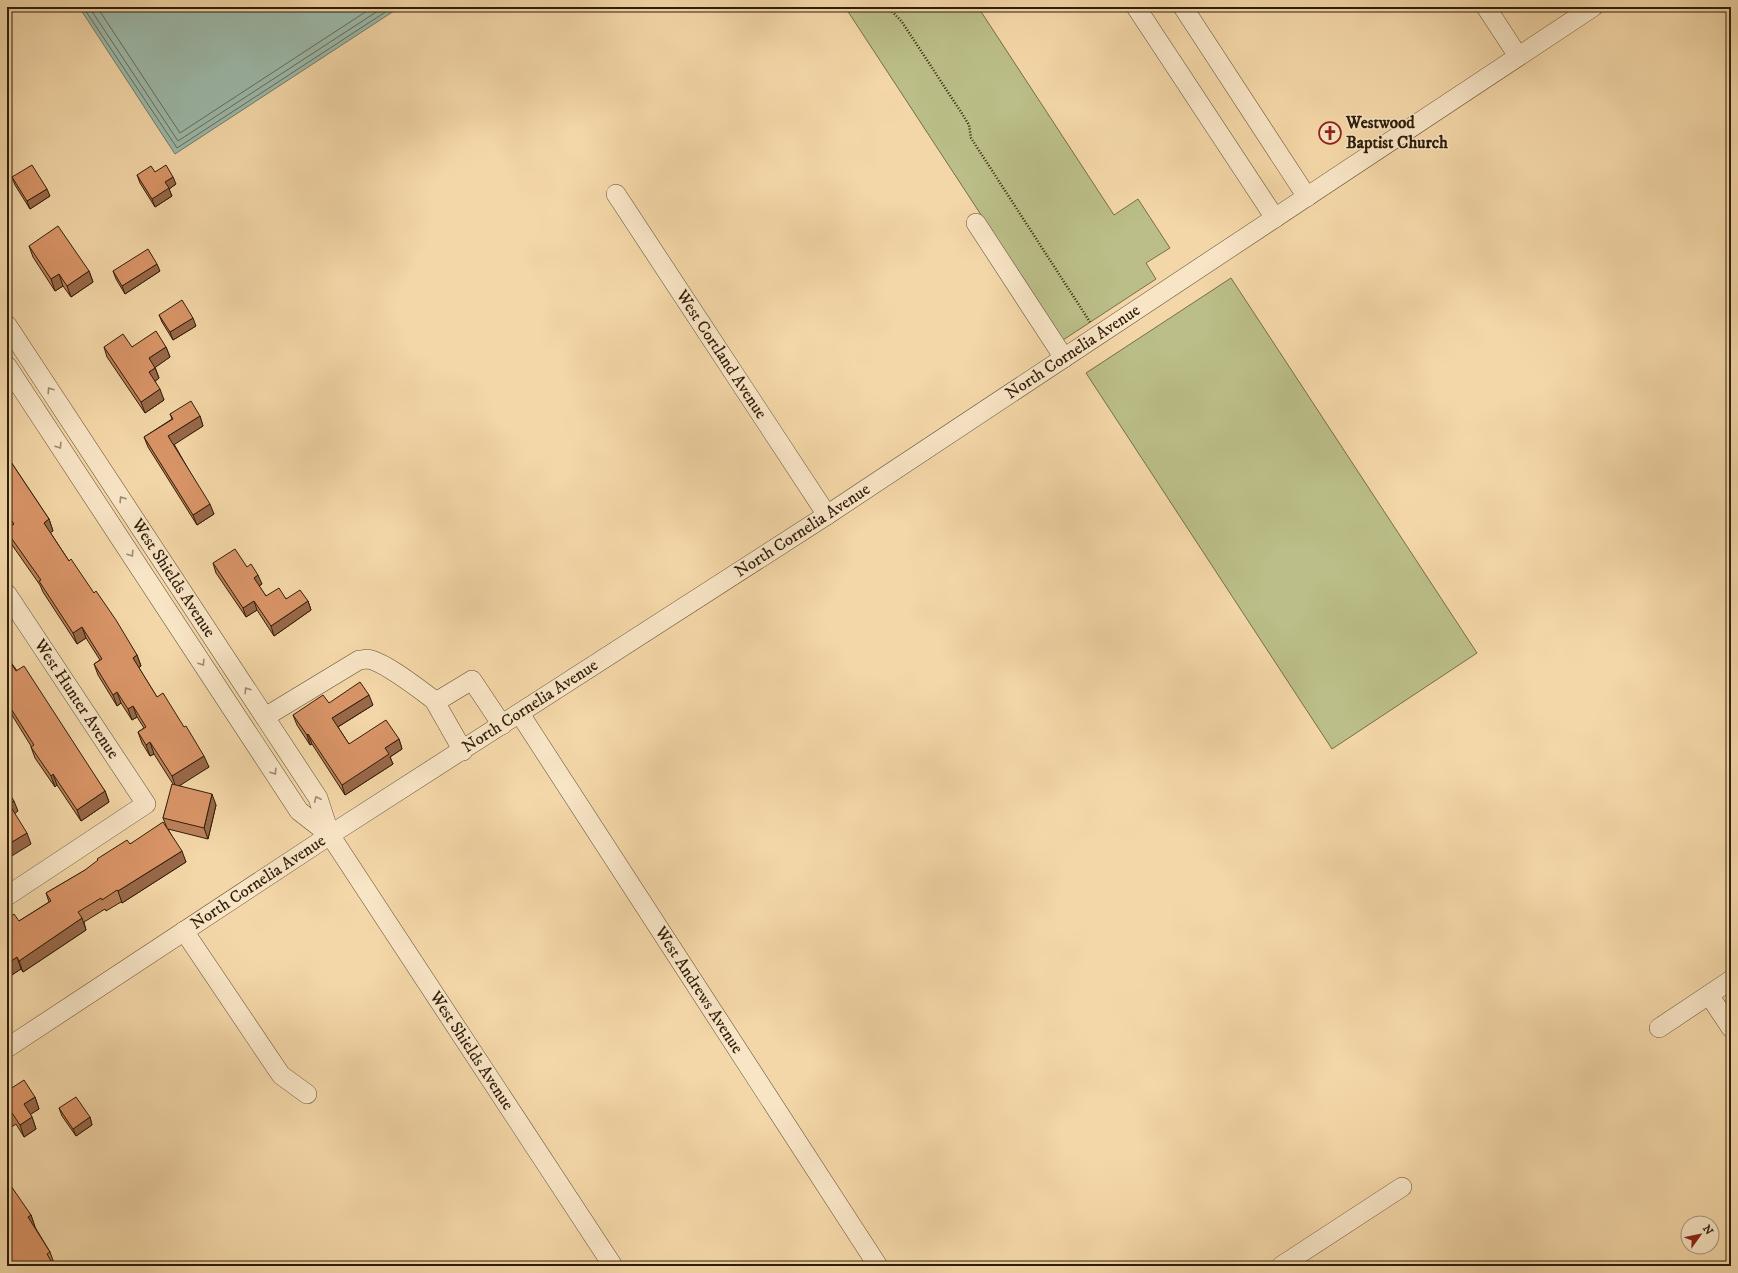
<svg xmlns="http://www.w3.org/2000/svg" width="1738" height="1273" viewBox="0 0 1738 1273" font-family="'IM FELL DW Pica',serif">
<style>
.green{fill:#bbbe88;stroke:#756e48}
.water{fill:#9cb9aa;stroke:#707b6a}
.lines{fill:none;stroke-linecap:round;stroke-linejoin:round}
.shore{stroke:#666c5a;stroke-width:1}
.minor-casing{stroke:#604c31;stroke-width:20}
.path{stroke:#2f1e09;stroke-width:2.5;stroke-dasharray:1 2;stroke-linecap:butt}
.minor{stroke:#f8e5c6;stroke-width:19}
.wall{fill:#bb8059;stroke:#2f1e09}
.shaded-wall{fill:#996849;stroke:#2f1e09}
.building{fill:#da9568;stroke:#2f1e09}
.oneway{stroke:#9e8b71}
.labels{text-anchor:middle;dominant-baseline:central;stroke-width:3;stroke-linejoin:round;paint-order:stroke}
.poi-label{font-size:17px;font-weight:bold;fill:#2f1e09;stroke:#f8e5c6;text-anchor:start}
.street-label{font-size:17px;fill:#2f1e09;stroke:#f8e5c6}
</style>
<rect width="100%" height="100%" fill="#f4d7a8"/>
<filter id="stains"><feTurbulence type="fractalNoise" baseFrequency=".005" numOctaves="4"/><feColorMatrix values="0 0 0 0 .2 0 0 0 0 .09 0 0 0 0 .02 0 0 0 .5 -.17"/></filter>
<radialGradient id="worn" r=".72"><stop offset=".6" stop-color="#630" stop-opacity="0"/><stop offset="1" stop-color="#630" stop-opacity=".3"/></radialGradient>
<!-- green -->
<g class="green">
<path d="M845,7H978L1114,215L1138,199L1170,248L1146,263L1156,279L1063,340Z"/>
<path d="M1231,278L1477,653L1332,749L1086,373Z"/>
</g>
<!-- water -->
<path class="water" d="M79,7H400L175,154Z"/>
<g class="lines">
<!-- shore -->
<g class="shore">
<path d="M83,7L177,148L393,7"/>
<path d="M89,7L178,141L384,7"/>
<path d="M97,7L180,133L373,7"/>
</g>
<!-- minor casing -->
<g class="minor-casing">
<g id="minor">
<path d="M1136,7L1275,218"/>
<path d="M1183,7L1307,197"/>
<path d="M1486,7L1518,56"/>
<path id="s1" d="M616,194L827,515"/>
<path d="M976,223L1064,358"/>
<path id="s2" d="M7,325L318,798L330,835L613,1266"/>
<path d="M7,366L299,811L330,835"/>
<path id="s3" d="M7,594L146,804L7,896"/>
<path d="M434,700L463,751"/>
<path id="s4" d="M520,714L878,1266"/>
<path d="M265,717L359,660C362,660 365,659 368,659C385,662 419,689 434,700H439L472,680L502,725"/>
<path d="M184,931L281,1075L307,1094"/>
<path d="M1709,995L1731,1028"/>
<path d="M1659,1028L1731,980"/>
<path id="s5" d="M7,1048L330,835L827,515L1593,7"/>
<path d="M1281,1266L1402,1187"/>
</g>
</g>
<!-- path -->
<path class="path" d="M888,7L902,22L961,112L969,125L971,138L1090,322"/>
<!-- minor -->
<use href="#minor" class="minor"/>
</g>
<!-- wall -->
<g class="wall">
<path d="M155,172L176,184L169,189L172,196L155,207L140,183L137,175Z"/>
<path d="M12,177L50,196L30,209L15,185Z"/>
<path d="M29,246L89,271L93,282L71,297L63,286L55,291L33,257Z"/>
<path d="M113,271H160L125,294L116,279Z"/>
<path d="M159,315L196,326L173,340L162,322Z"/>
<path d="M104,347H166L170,357L155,367L159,378L155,381L164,400L145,413L107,357Z"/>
<path d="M170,414L200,416L203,426L174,444L214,514L197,525L148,447L144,437L172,419Z"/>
<path d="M7,456L49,519L53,531L50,532L69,561L137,655L141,666L139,668L157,697L209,767L179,785L216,805L208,839L168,829L186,862L122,903L121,902L106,911L105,909L84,922L86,930L23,972L21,969L7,978V919L19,921L49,902L46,893L130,844L167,828L163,818L173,784L154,754L150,756L142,743L138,732L144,728L137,717L132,720L121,703L117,706L98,675L94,664L100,660L86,638L77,644L43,592L40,585L10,542L7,534V529L12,526L7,519Z"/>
<path d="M213,563L247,567L262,584L259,586L266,596L308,601L311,610L274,636L257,610L246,617L216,573Z"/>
<path d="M7,657L105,791L109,802L81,821L57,785L55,787L35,758L31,747V746L12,715L7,718Z"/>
<path d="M329,703L373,705L338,727L349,744L399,739L402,749L390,757L393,764L345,795L312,744L310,745L297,725L293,715Z"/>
<path d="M7,1091L35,1097L39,1109L30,1114L32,1117L36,1129L24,1137L16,1124L7,1130Z"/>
<path d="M59,1108L90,1117L92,1125L76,1136L62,1116Z"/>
<path d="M7,1189L31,1215L35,1227L50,1252L54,1263L53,1264L54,1266H12L10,1264L7,1255V1252L8,1251L7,1248Z"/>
</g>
<!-- shaded-wall -->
<g class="shaded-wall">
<path d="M7,129L10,136L7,138Z"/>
<path d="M173,177L176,184L169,189L172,196L155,207L152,199L165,182Z"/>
<path d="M47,189L50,196L30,209L27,201Z"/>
<path d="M157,264L160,271L125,294L122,286Z"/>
<path d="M89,271L93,282L71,297L67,286Z"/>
<path d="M59,274L63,286L55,291L51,279Z"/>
<path d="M193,318L196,326L173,340L170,332Z"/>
<path d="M166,347L170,357L153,369L149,358Z"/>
<path d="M155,368L159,378L153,383L149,372Z"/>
<path d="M160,389L164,400L145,413L141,402Z"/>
<path d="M200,416L203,426L172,446L168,436Z"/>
<path d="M210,504L214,514L197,525L193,515Z"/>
<path d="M49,519L53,531L48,534L44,523Z"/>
<path d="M258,575L262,584L257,587L254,578Z"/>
<path d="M254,601L257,610L246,617L243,608Z"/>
<path d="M308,601L311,610L274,636L271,626Z"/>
<path d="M82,627L86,638L77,644L73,633Z"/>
<path d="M7,642L9,647L7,648Z"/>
<path d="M137,655L141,666L137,669L133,658Z"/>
<path d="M117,692L121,703L117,706L113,695Z"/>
<path d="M369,695L373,705L336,728L332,718Z"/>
<path d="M7,704H8L12,715L7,718Z"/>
<path d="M133,706L137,717L132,720L128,709Z"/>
<path d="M308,734L312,744L310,745L307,735Z"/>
<path d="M399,739L402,749L390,757L393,764L345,795L342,785L385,748Z"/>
<path d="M150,742L154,754L150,756L146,745Z"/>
<path d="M204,756L209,767L176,788L172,776Z"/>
<path d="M53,774L57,785L55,787L51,776Z"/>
<path d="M105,791L109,802L81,821L77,810Z"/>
<path d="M212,794L216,805L208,839L204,828Z"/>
<path d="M14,801L18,811L13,815L9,804Z"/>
<path d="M27,833L31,844L7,859V845Z"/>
<path d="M182,851L186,862L122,903L118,891Z"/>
<path d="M82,918L86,930L23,972L19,961Z"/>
<path d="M17,957L21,969L7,978V964Z"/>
<path d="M35,1097L39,1109L28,1116L24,1104Z"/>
<path d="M32,1117L36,1129L24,1137L20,1125Z"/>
<path d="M90,1117L92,1125L76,1136L73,1129Z"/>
<path d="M31,1215L35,1227L32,1228L28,1217Z"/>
</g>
<!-- building -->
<g class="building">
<path d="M32,165L47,189L27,201L12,177Z"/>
<path d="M166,165L173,177L165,182L169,188L152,199L137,175L151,166L155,172Z"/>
<path d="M58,226L89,271L67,286L59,274L51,279L29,246Z"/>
<path d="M148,249L157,264L122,286L113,271Z"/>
<path d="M182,300L193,318L170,332L159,315Z"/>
<path d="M156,331L166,347L149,358L155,368L149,372L160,389L141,402L104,347L123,334L132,347Z"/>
<path d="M191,401L200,416L168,436L210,504L193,515L144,437L173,419L170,414Z"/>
<path d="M7,456L49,519L44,523L69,561L71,559L94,593L96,591L116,620L137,655L133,658L157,697L163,693L184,727L186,726L204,756L172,776L150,742L146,745L138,732L146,727L133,706L128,709L117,692L113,695L94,664L102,659L82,627L73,633L39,581L41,580L7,532V529L14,524L7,514Z"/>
<path d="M235,549L247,567L251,564L258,575L254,578L266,596L279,588L286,599L300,590L308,601L271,626L254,601L243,608L213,563Z"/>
<path d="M7,657L16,671L24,666L105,791L77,810L53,774L51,776L31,747L34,745L8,704H7Z"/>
<path d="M360,682L369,695L332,718L349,744L386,720L399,739L385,748L389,754L342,785L308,734L307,735L293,715L323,695L329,703Z"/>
<path d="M172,784L212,794L204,828L163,818Z"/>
<path d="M7,790L14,801L9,804L27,833L7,845Z"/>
<path d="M163,822L182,851L118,891L117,890L102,900L101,898L78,912L82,918L19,961L17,957L7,964V919L14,914L19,921L51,901L46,893L85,870L98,860L97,859L127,840L130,844Z"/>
<path d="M24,1080L35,1097L24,1104L32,1117L20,1125L12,1113L7,1116V1091Z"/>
<path d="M76,1097L90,1117L73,1129L59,1108Z"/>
<path d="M11,1186L31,1215L28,1217L50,1252L47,1254L54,1266H15L7,1254V1252L10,1250L7,1244V1189Z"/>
</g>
<!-- one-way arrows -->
<defs><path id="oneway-chevron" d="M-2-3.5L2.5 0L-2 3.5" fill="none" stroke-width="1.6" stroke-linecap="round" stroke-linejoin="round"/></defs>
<g class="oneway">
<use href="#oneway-chevron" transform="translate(50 390) rotate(-123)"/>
<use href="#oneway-chevron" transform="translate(59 446) rotate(57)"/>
<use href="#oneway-chevron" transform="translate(122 499) rotate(-123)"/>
<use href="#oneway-chevron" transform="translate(131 554) rotate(57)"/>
<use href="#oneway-chevron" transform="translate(202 663) rotate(57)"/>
<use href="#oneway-chevron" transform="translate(247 690) rotate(-123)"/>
<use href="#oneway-chevron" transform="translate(274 772) rotate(57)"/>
<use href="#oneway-chevron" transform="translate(317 799) rotate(-115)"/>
</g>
<!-- icons -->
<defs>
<g id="church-ring" transform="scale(1.15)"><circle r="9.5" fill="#f8e5c6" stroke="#8f2418" stroke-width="1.5"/><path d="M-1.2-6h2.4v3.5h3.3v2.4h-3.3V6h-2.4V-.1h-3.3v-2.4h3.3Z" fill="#8f2418"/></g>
</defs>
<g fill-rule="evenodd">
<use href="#church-ring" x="1330" y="133"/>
</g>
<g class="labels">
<!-- poi labels -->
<g class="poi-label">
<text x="1346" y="123">Westwood<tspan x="1346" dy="20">Baptist Church</tspan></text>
</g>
<!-- street labels -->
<g class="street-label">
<text stroke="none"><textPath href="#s5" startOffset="1273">North Cornelia Avenue</textPath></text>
<text stroke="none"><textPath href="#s1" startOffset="192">West Cortland Avenue</textPath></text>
<text stroke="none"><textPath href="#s5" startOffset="949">North Cornelia Avenue</textPath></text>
<text stroke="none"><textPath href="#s2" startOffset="303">West Shields Avenue</textPath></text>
<text stroke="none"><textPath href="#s3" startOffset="126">West Hunter Avenue</textPath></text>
<text stroke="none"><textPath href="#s5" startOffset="625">North Cornelia Avenue</textPath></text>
<text stroke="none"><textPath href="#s5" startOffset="301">North Cornelia Avenue</textPath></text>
<text stroke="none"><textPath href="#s4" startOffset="329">West Andrews Avenue</textPath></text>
<text stroke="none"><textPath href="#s2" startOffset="863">West Shields Avenue</textPath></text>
</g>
</g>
<!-- margin -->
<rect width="1738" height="1273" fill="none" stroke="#f4d7a8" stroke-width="24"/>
<rect x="8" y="8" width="1722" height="1257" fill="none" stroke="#2f1e09" stroke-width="2"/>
<rect x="12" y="12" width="1714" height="1249" fill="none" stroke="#2f1e09"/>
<!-- north arrow -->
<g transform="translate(1700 1235) rotate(57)"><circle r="19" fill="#f8e5c6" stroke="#a8957a"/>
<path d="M0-3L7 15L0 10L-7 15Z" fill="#8f2418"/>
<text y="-6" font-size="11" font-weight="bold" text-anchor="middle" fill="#2f1e09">N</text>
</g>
<rect width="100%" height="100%" filter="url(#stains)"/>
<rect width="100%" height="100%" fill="url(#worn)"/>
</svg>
